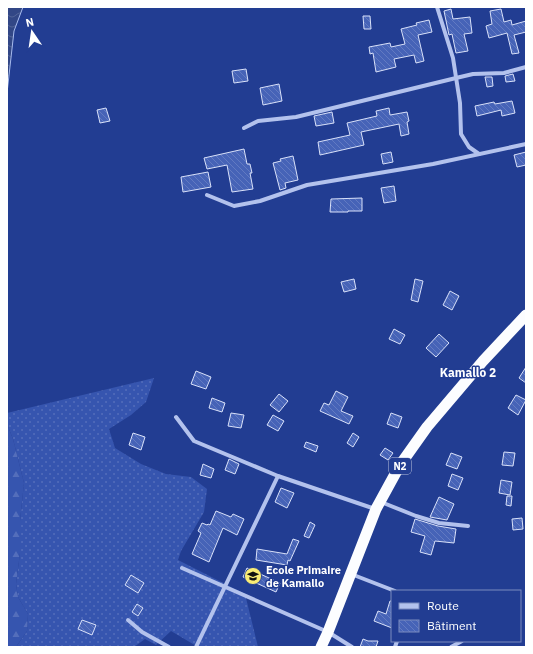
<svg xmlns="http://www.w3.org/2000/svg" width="533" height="654" viewBox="0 0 533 654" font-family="'IBM Plex Sans',sans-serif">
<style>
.grass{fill:url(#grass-dots)}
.forest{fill:url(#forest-firs)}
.water{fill:url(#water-waves);stroke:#a7bbee}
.building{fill:url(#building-back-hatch);stroke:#d9e1f9}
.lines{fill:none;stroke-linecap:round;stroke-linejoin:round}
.minor{stroke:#b3c2ed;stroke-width:4}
.trunk{stroke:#fcfdff;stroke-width:11}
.labels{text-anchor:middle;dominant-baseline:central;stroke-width:3;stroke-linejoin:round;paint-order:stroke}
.shield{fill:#223d92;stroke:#bdc5de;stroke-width:1}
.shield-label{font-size:10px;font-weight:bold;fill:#fff}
.poi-label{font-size:11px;font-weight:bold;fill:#fff;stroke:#223d92;text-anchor:start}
.neighbourhood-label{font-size:12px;font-weight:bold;fill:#fff;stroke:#223d92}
</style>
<defs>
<pattern id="grass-dots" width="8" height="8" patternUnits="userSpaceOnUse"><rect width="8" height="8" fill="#3655af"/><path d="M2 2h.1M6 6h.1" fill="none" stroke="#546ebb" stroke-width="1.8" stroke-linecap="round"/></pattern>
<pattern id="forest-firs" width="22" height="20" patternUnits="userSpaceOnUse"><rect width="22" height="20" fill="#3655af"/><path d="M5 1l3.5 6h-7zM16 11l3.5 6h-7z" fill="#546ebb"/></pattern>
<pattern id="water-waves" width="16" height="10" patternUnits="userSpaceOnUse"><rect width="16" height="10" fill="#324786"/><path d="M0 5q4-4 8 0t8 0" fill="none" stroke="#516398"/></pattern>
<pattern id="building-back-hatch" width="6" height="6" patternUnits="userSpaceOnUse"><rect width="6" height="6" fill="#4663b7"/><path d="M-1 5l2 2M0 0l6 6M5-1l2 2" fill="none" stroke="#627ac2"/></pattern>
</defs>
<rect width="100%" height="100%" fill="#223d92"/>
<!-- grass -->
<path class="grass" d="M154,378L146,402L131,415L109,429L115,448L141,464L166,474L191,477L207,489L204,512L181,551L178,560L245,594L258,647H198L171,631L156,645L145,639L134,647H16L27,631L28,614L18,597L16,584L20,553V521L24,483L13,439L7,424V413Z"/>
<!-- forest -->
<path class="forest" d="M7,424L13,439L24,483L20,521V553L16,584L18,597L28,614L27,631L16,647H7Z"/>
<!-- water -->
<path class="water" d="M7,7H23L14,31L7,93Z"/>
<!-- building -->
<g class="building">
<path d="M451,9L453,19L470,17L472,33L464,34L468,51L456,53L452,34L449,35L444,11Z"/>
<path d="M501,9L504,22L511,20L512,25L526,21V32L514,35L519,53L512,54L507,33L489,38L486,26L492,24L490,11Z"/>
<path d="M363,16H370L371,29H364Z"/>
<path d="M429,20L432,32L418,35L424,61L416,63L414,55L394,59L396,67L376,72L373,53L370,54L369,47L390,43L391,47L405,44L401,29L417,25L416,23Z"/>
<path d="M246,69L248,81L234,83L232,71Z"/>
<path d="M513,74L515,81L506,82L505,76Z"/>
<path d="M485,77H492L493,86L487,87Z"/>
<path d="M279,84L282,101L263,105L260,88Z"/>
<path d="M512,101L515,113L502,116L501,110L477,116L475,106L494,102L495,104Z"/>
<path d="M106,108L110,121L100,123L97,110Z"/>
<path d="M389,108L390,115L407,112L409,121L407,122L409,134L401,136L399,124L361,132L364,145L320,155L318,142L350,135L347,123L377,116L376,111Z"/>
<path d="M332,112L334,123L316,126L314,116Z"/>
<path d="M244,149L247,164H250L252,173H250L253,189L232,192L227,165L207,169L204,158Z"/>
<path d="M391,152L393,162L383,164L381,154Z"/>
<path d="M526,152V165L517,167L514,155Z"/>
<path d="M293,156L298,180L285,183L286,188L280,190L273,163L281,161L280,159Z"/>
<path d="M208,172L211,187L183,192L181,177Z"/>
<path d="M394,186L396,201L384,203L381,188Z"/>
<path d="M362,198V211H348V212H330L331,199Z"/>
<path d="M354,279L356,289L344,292L341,282Z"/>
<path d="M415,279L423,281L418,302L411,300Z"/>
<path d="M450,291L459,296L452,310L443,305Z"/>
<path d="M394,329L405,335L400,344L389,339Z"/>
<path d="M439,334L449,343L436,357L426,348Z"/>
<path d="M526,367V383L519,378Z"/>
<path d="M196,371L211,377L206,389L191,384Z"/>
<path d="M336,391L348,397L341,411L353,416L349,424L320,411L324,403L329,405Z"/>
<path d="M279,394L288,401L279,412L270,405Z"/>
<path d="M516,395L526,400L518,415L508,408Z"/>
<path d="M212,398L225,403L222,412L209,408Z"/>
<path d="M231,413L244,415L241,428L228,426Z"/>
<path d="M391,413L402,417L398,428L387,424Z"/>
<path d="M273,415L284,421L278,431L267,425Z"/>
<path d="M133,433L145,437L141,450L129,445Z"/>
<path d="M353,433L359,437L353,447L347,443Z"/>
<path d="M306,442L318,446L316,452L304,447Z"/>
<path d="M385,448L393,453L388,460L380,455Z"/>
<path d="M504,452L515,453L513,466L502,465Z"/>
<path d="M451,453L462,457L457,469L446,465Z"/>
<path d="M229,459L239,464L235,474L225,470Z"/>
<path d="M203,464L214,469L211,478L200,475Z"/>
<path d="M452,474L463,478L458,490L448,486Z"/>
<path d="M501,480L512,482L510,495L499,493Z"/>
<path d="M281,488L294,493L287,508L275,502Z"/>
<path d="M507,496H512L511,506L506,505Z"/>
<path d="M439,497L454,504L447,520L430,517Z"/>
<path d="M216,511L231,517L233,514L244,519L237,535L223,528L209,562L192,554L201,533L198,531L202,523L207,525L208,524L210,525Z"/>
<path d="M522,518L523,529L513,530L512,519Z"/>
<path d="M415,519L438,526L456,529L454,543L435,541L431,555L420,552L425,536L411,532Z"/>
<path d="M310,522L315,525L309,538L304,536Z"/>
<path d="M293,539L299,541L290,561L288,560L287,565L256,560L257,549L287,554Z"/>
<path d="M247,568L280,583L276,592L243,577Z"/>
<path d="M131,575L144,583L138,593L125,585Z"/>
<path d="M390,601H392V628L374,621L378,611L386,614Z"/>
<path d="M137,604L143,608L138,616L132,612Z"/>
<path d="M82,620L96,625L92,635L78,629Z"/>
<path d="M363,639L368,641H378L376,647H360Z"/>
</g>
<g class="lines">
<!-- minor -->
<g class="minor">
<path d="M437,7L453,58L460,103L461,134L469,147L479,154"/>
<path d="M244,128L258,121L296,117L456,78L473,74L504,73L526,67"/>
<path d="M207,195L234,206L260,201L307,185L433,164L526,144"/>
<path d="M176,417L194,441L278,476L375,509"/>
<path d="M381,502L416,516L439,523L468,526"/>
<path d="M182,568L328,632L352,647"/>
<path d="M351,574L395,591"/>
<path d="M128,620L142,632L169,647"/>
<path d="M196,647L278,476"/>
<path d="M395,647L397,641"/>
<path d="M451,647L462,641"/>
</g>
<!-- trunk -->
<path class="trunk" d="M321,647L328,632L376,509L400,465L427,427L483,361L526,315"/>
</g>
<!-- icons -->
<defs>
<g id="school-disc" transform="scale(0.9)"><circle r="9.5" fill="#f9ec75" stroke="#223d92"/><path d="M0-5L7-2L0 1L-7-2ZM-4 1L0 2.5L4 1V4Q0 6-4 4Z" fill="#111"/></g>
</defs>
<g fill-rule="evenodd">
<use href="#school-disc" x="253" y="576"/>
</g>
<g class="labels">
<!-- shield labels -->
<rect class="shield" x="389" y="458" width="22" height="16" rx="3"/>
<g class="shield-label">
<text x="400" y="466">N2</text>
</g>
<!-- poi labels -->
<g class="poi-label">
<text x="266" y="570">Ecole Primaire<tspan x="266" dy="13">de Kamallo</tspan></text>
</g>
<!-- neighbourhood labels -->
<g class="neighbourhood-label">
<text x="468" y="372">Kamallo 2</text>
</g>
</g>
<!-- border -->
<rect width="533" height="654" fill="none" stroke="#ffffff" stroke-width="16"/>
<!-- legend -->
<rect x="391" y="590" width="130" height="52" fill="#223d92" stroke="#7a8bbe"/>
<rect x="399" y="603" width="20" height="6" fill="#b3c2ed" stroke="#7a8bbe"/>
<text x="427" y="610" font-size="12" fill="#ffffff">Route</text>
<rect x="399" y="620" width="20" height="12" fill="url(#building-back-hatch)" stroke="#7a8bbe"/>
<text x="427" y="630" font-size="12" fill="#ffffff">Bâtiment</text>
<!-- north arrow -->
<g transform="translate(32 32) rotate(347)" stroke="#223d92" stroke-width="3" paint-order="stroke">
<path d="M0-3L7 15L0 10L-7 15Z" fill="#ffffff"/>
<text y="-6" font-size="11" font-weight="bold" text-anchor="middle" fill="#ffffff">N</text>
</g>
</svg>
